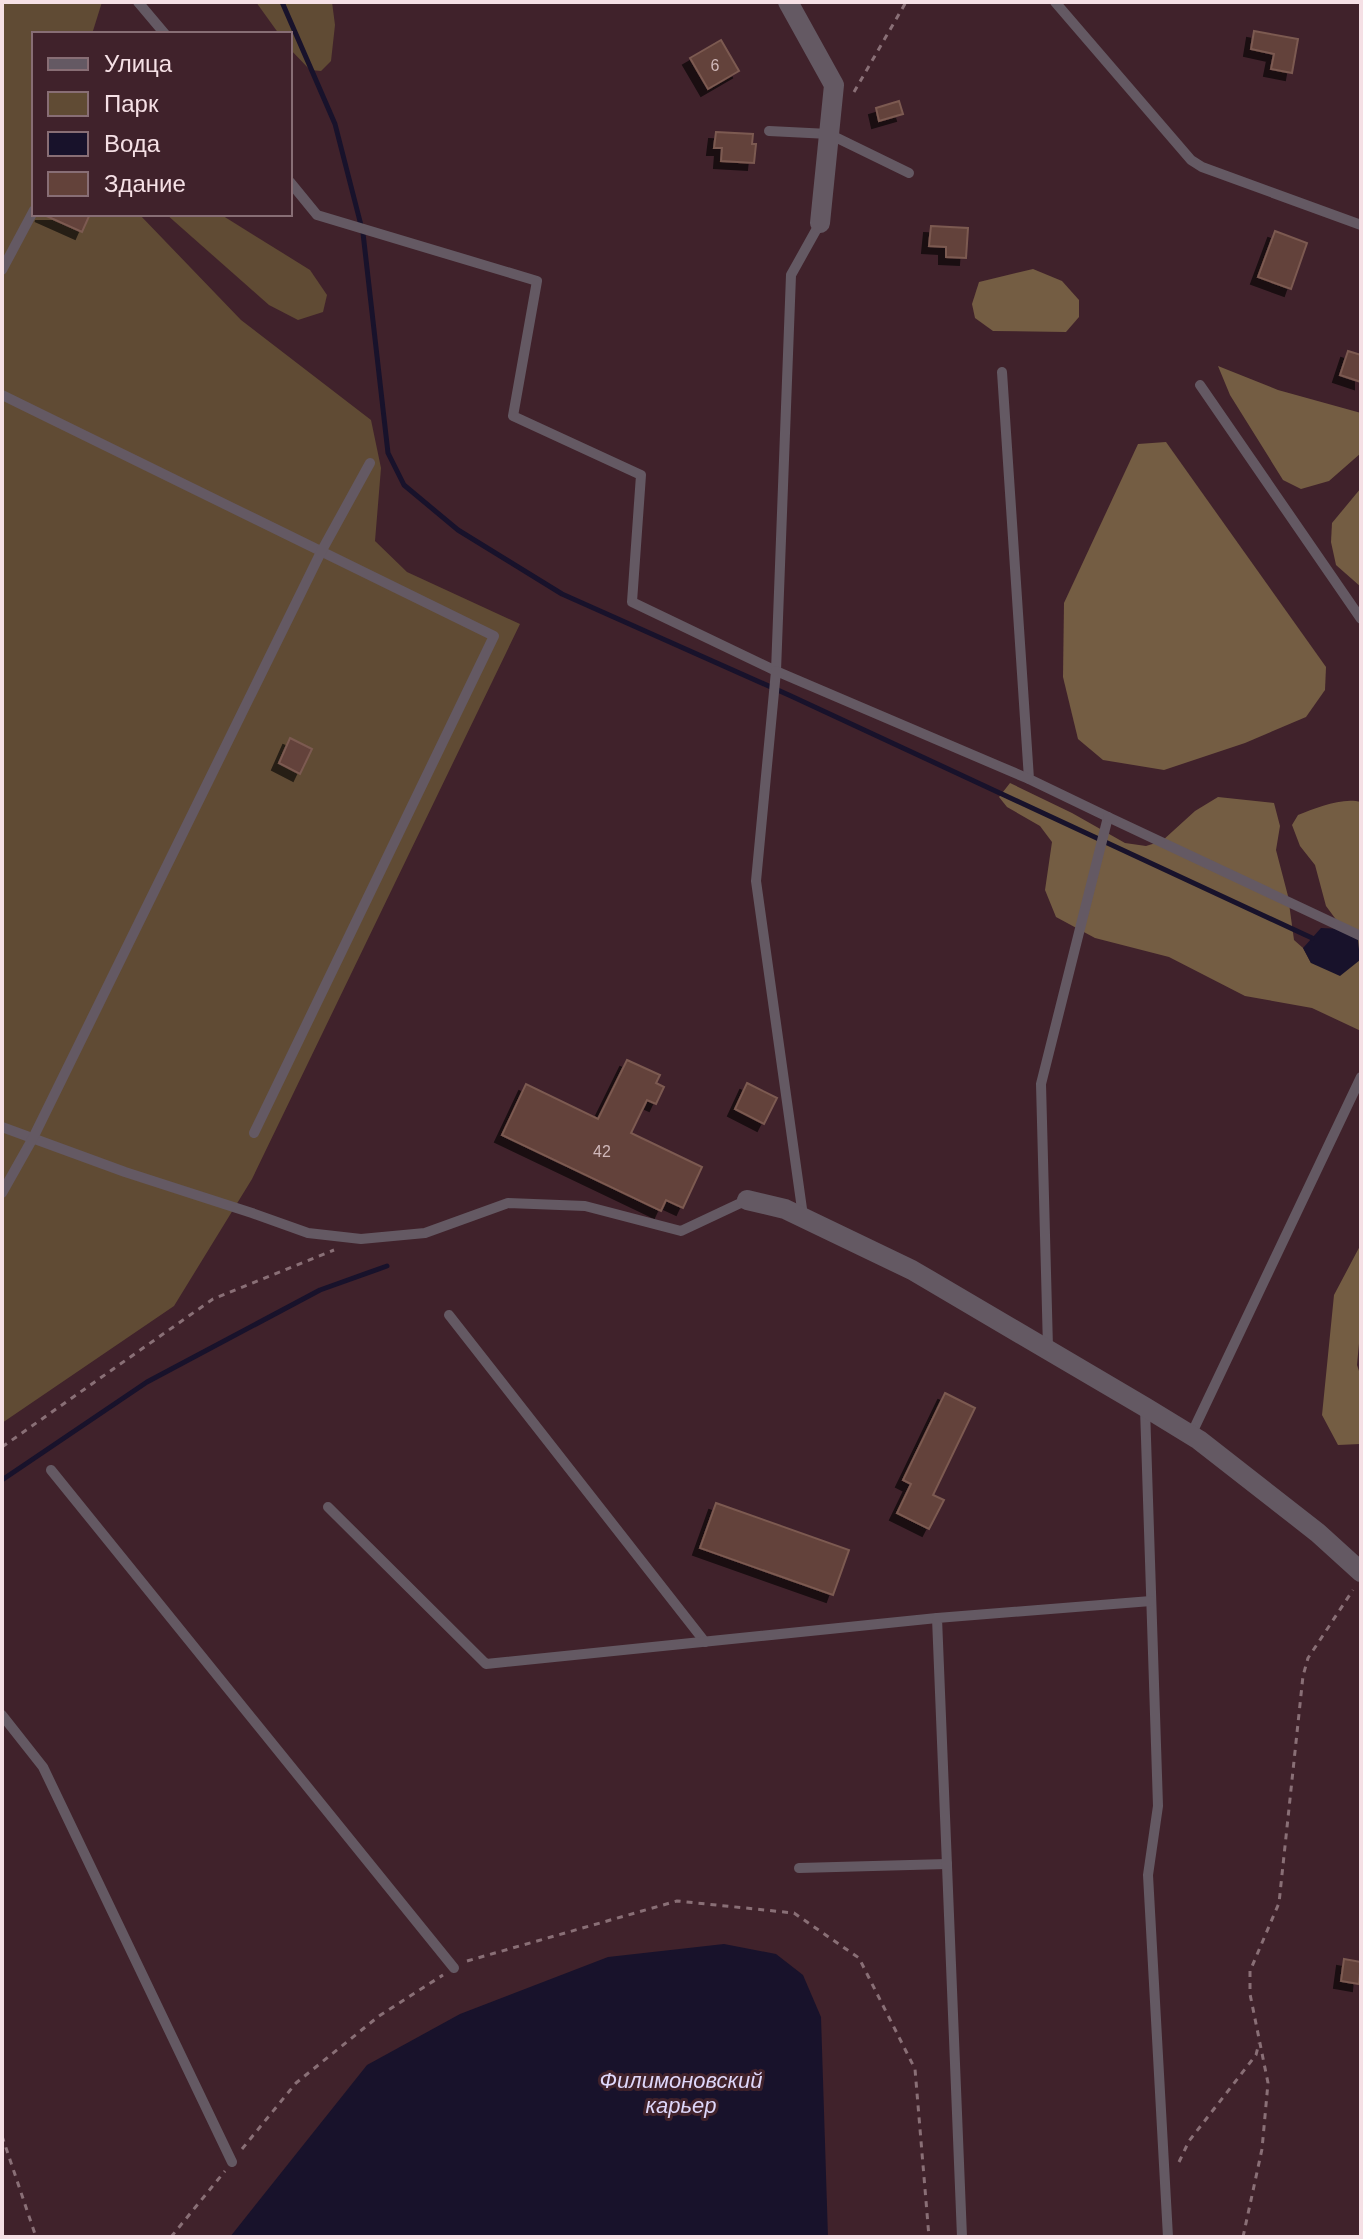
<svg xmlns="http://www.w3.org/2000/svg" width="1363" height="2239" viewBox="0 0 1363 2239" font-family="Helvetica,sans-serif">
<style>
.green{fill:#604b34}
.forest{fill:#745d43}
.water{fill:#18122b}
.lines{fill:none;stroke-linecap:round;stroke-linejoin:round}
.stream{stroke:#18122b;stroke-width:5}
.building{fill:#63423a;stroke:#7c5a51;stroke-width:2;filter:url(#shadow)}
.path{stroke:#896f76;stroke-width:3;stroke-dasharray:6 6;stroke-linecap:butt}
.lane{stroke:#645963;stroke-width:10}
.street{stroke:#645963;stroke-width:20}
.labels{text-anchor:middle;dominant-baseline:central;stroke-width:6;stroke-linejoin:round;paint-order:stroke}
.number-label{font-size:16px;fill:#d0b8ba}
.water-label{font-size:22px;font-style:italic;fill:#ded7fa;stroke:#40222b}
</style>
<defs>
<filter id="shadow"><feDropShadow dx="-7" dy="7" stdDeviation="0" flood-color="#0009"/></filter>
</defs>
<rect width="100%" height="100%" fill="#40222b"/>
<!-- green -->
<g class="green">
<path d="M2,2H102L92,34H34V214H139L241,320L371,420L381,468L375,541L407,572L520,624L252,1179L174,1306L2,1423Z"/>
<path d="M256,2H332L335,25L331,61L321,71L310,70L290,49V34H279Z"/>
<path d="M166,214H220L310,270L327,295L323,312L298,320L269,305Z"/>
</g>
<!-- forest -->
<g class="forest">
<path d="M1033,269L1062,281L1079,300V317L1066,332L993,331L975,318L972,304L979,282Z"/>
<path d="M1218,366L1278,390L1361,413V453L1329,481L1301,489L1283,480L1230,395Z"/>
<path d="M1166,442L1326,667L1325,690L1306,717L1245,743L1164,770L1103,760L1078,739L1063,677L1064,603L1138,444Z"/>
<path d="M1361,488V587L1336,565L1331,542L1332,523Z"/>
<path d="M1010,783L1072,813L1125,843L1146,846L1162,841L1195,811L1218,797L1274,803L1280,826L1276,850L1288,896L1294,940L1303,948L1311,963L1343,929L1326,906L1315,865L1300,846L1292,825L1298,815C1316,808 1342,797 1361,802V1031L1312,1008L1245,996L1169,957L1095,938L1056,917L1045,890L1052,842L1040,826L1007,807L999,797Z"/>
<path d="M1361,1244V1322L1357,1365L1361,1377V1442L1360,1444L1338,1445L1322,1415L1334,1295Z"/>
</g>
<!-- water -->
<g class="water">
<path d="M1321,928L1343,929L1358,939L1360,960L1340,976L1311,963L1303,948Z"/>
<path d="M724,1944L776,1954L803,1975L821,2017L828,2237H230L367,2065L460,2014L608,1957Z"/>
</g>
<g class="lines">
<!-- stream -->
<g class="stream">
<path d="M282,2L335,124L363,233L388,453L404,485L458,530L562,594L791,696L1312,938"/>
<path d="M2,1480L147,1382L320,1290L387,1266"/>
</g>
</g>
<!-- building -->
<g class="building">
<path d="M1254,31L1298,39L1292,73L1271,69L1274,54L1251,49Z"/>
<path d="M721,40L739,71L708,89L690,58Z"/>
<path d="M899,101L903,114L879,121L876,108Z"/>
<path d="M716,132L753,134L752,144H756L754,163L721,161L722,148H714Z"/>
<path d="M42,214H90L82,232Z"/>
<path d="M931,226L968,228L966,258L946,257V247L929,246Z"/>
<path d="M1275,231L1307,243L1291,289L1258,277Z"/>
<path d="M1348,351L1361,355V382L1340,375Z"/>
<path d="M290,738L312,749L300,774L279,763Z"/>
<path d="M627,1060L660,1075L656,1083L664,1087L656,1104L647,1100L631,1133L702,1167L683,1208L666,1200L661,1211L502,1135L526,1084L598,1119Z"/>
<path d="M747,1083L777,1098L764,1124L735,1109Z"/>
<path d="M945,1393L975,1408L933,1495L944,1500L929,1529L897,1513L911,1484L903,1480Z"/>
<path d="M716,1503L849,1550L833,1595L700,1548Z"/>
<path d="M1344,1959L1361,1962L1359,1984L1341,1981Z"/>
</g>
<g class="lines">
<!-- path -->
<g class="path">
<path d="M854,92L906,2"/>
<path d="M2,1447L213,1299L334,1250"/>
<path d="M467,1961L677,1901L794,1913L859,1958L915,2069L929,2237"/>
<path d="M2,2136L36,2237"/>
<path d="M242,2149L296,2083L379,2016L443,1975"/>
<path d="M1179,2162L1189,2141L1256,2055L1259,2043"/>
<path d="M171,2237L225,2171"/>
<path d="M1243,2237L1262,2149L1268,2083L1250,1994V1971L1279,1903L1303,1676L1308,1658L1353,1590"/>
</g>
<!-- lane -->
<g class="lane">
<path d="M138,2L165,34"/>
<path d="M1055,2L1191,160L1202,167L1361,225"/>
<path d="M769,131L829,134L909,173"/>
<path d="M290,182L317,215L537,281L513,416L641,475L632,602L776,671L791,275L820,223"/>
<path d="M2,270L34,210"/>
<path d="M1002,372L1029,779L1108,817L1041,1084L1048,1348"/>
<path d="M1200,385L1361,619"/>
<path d="M2,395L494,636L254,1133"/>
<path d="M1108,817L1361,936"/>
<path d="M2,1127L125,1172L252,1213L308,1233L361,1239L425,1233L508,1203L585,1206L681,1231L747,1200"/>
<path d="M2,1193L33,1138L321,552L370,463"/>
<path d="M803,1216L756,881L776,671L1029,779"/>
<path d="M449,1315L705,1642"/>
<path d="M1145,1408L1158,1806L1148,1875L1168,2237"/>
<path d="M1191,1435L1361,1077"/>
<path d="M51,1470L454,1968"/>
<path d="M328,1507L486,1664L937,1618"/>
<path d="M2,1715L43,1767L232,2162"/>
<path d="M799,1868L947,1864"/>
<path d="M962,2237L937,1618L1151,1601"/>
</g>
<!-- street -->
<g class="street">
<path d="M788,2L834,85L820,223"/>
<path d="M747,1200L785,1209L912,1270L1145,1407L1199,1440L1318,1533L1361,1572"/>
</g>
</g>
<g class="labels">
<!-- number labels -->
<g class="number-label">
<text x="715" y="65">6</text>
<text x="602" y="1151">42</text>
</g>
<!-- water labels -->
<g class="water-label">
<text x="681" y="2080">Филимоновский<tspan x="681" dy="25">карьер</tspan></text>
</g>
</g>
<!-- border -->
<rect width="1363" height="2239" fill="none" stroke="#f5e0e5" stroke-width="8"/>
<!-- legend -->
<rect x="32" y="32" width="260" height="184" fill="#40222b" stroke="#886e75" stroke-width="2"/>
<rect x="48" y="58" width="40" height="12" fill="#645963" stroke="#886e75" stroke-width="2"/>
<text x="104" y="72" font-size="24" fill="#f5e0e5">Улица</text>
<rect x="48" y="92" width="40" height="24" fill="#604b34" stroke="#886e75" stroke-width="2"/>
<text x="104" y="112" font-size="24" fill="#f5e0e5">Парк</text>
<rect x="48" y="132" width="40" height="24" fill="#18122b" stroke="#886e75" stroke-width="2"/>
<text x="104" y="152" font-size="24" fill="#f5e0e5">Вода</text>
<rect x="48" y="172" width="40" height="24" fill="#63423a" stroke="#886e75" stroke-width="2"/>
<text x="104" y="192" font-size="24" fill="#f5e0e5">Здание</text>
</svg>
